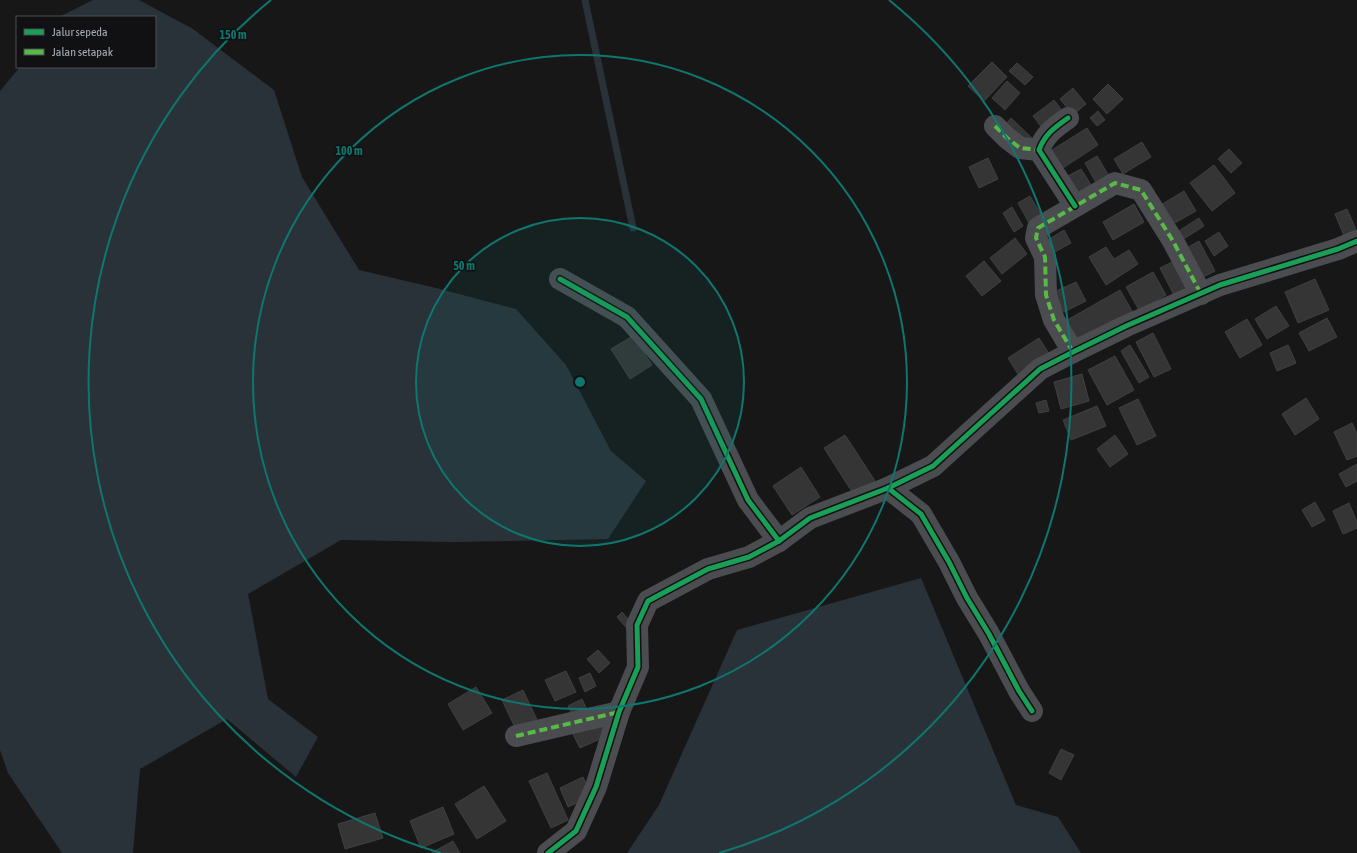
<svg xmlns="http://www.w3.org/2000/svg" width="1357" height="853" viewBox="0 0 1357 853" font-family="'Asap Condensed',sans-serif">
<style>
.water{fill:#2a3239}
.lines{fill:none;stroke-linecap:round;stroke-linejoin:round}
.stream{stroke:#2a3239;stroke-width:7}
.building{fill:#353536;stroke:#3f4043}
.minor{stroke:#4b4c50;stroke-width:22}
.quiet{stroke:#58b947;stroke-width:4;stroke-dasharray:8 4;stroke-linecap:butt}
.cycleway-casing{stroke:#111113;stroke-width:8}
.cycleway{stroke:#1a9f57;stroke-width:5}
.ring{fill:none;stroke:#0f766e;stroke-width:2}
.centre{fill:#0f766e;stroke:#111113;stroke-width:2}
.ring-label{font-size:12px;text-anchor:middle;font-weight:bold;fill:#0f766e;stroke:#111113;stroke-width:3;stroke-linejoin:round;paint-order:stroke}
</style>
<rect width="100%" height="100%" fill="#171717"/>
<!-- water -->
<g class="water">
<path d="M93,0H139L193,29L274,90L302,177L359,270L436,288L516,309L566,365L611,451L646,481L608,539L454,542L341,540L248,594L268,699L318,737L296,777L227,719L140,769L133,853H62L8,773L0,750V91L20,67H155V17H59Z"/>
<path d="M921,578L1016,805L1058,817L1081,853H627L659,805L737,630Z"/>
</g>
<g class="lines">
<!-- stream -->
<path class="stream" d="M585,0L633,228"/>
</g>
<!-- building -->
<g class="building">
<path d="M992,62L1007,77L984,101L968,86Z"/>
<path d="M1017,63L1033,77L1025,85L1009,71Z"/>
<path d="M1007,81L1020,93L1005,110L992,98Z"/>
<path d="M1108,84L1123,99L1107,114L1093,99Z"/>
<path d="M1073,88L1086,104L1073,115L1060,99Z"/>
<path d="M1054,100L1067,117L1046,133L1033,116Z"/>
<path d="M1098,111L1105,120L1097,126L1090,118Z"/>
<path d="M1011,118L1033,139L1024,148L1003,128Z"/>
<path d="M1087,128L1098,145L1063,168L1052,150Z"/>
<path d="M1142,142L1151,157L1123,174L1114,159Z"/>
<path d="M1229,149L1242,163L1231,173L1218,159Z"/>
<path d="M1097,156L1112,181L1099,188L1085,163Z"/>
<path d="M988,158L998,179L979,188L969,167Z"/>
<path d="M1214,165L1235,193L1212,211L1190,183Z"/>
<path d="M1081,169L1095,191L1079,200L1066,177Z"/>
<path d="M1184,191L1196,211L1171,225L1159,206Z"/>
<path d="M1030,196L1042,216L1029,223L1018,203Z"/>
<path d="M1134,204L1144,222L1113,240L1103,222Z"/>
<path d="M1012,207L1023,226L1014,232L1003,213Z"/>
<path d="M1347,209L1357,232L1345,238L1335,214Z"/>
<path d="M1199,218L1204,226L1179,242L1174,234Z"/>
<path d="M1064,230L1071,243L1055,252L1048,240Z"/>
<path d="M1219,232L1228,246L1214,256L1205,241Z"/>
<path d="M1015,238L1027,254L1002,274L990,258Z"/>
<path d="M1199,241L1215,271L1201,278L1185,249Z"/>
<path d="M1106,247L1114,259L1129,250L1138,264L1106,285L1089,257Z"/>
<path d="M984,261L1001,281L982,296L966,276Z"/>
<path d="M1172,262L1187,290L1175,297L1160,268Z"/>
<path d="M1153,272L1166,295L1139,310L1126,287Z"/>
<path d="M1315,279L1329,310L1298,323L1285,292Z"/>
<path d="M1076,282L1086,301L1064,312L1054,292Z"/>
<path d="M1120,290L1132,311L1074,344L1062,323Z"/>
<path d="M1276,306L1289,326L1267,339L1255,319Z"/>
<path d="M1327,318L1337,337L1309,351L1299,333Z"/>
<path d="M1247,319L1262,345L1240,358L1225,332Z"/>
<path d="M1153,333L1171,369L1154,377L1136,342Z"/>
<path d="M633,336L652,365L630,379L611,349Z"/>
<path d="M1039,338L1053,360L1021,379L1008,358Z"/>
<path d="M1130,345L1149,377L1139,383L1121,351Z"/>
<path d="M1288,345L1296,363L1277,371L1270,353Z"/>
<path d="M1115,356L1134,390L1107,405L1088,370Z"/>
<path d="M1082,374L1089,401L1061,409L1054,382Z"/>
<path d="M1306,398L1319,419L1295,435L1282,414Z"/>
<path d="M1138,399L1156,436L1137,445L1119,408Z"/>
<path d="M1046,400L1049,411L1039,413L1036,403Z"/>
<path d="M1097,406L1106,426L1071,440L1063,420Z"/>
<path d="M1352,423L1357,434V456L1347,460L1334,432Z"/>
<path d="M845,435L877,484L856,498L824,448Z"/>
<path d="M1115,435L1128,454L1110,467L1097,449Z"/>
<path d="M1357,464V481L1346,487L1339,474Z"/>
<path d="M801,467L820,497L792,515L773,486Z"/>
<path d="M1315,502L1325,520L1312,527L1302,510Z"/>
<path d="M1349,503L1357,522V528L1343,534L1333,511Z"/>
<path d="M622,612L635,627L630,632L617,617Z"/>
<path d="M598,650L610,663L599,673L587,659Z"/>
<path d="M566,671L576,692L555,701L545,680Z"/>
<path d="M590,673L596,686L585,692L579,678Z"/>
<path d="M476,687L492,713L463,730L448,704Z"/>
<path d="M523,690L539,724L518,734L502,700Z"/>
<path d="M582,699L587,710L573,717L568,706Z"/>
<path d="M603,717L611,734L580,748L572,732Z"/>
<path d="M1061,749L1074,755L1061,780L1049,773Z"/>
<path d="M547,773L568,820L551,828L529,781Z"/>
<path d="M583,777L592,796L568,807L560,788Z"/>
<path d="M484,786L506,821L477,839L455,804Z"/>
<path d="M443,807L454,834L421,848L410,821Z"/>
<path d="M375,813L383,838L345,849L338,824Z"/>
<path d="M453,841L460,853H431Z"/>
</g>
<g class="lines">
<!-- minor -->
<g class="minor">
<path d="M1068,118C1054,128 1045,134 1039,150L1075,206"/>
<path d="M995,126L1007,138L1020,148L1039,150"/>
<path d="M560,279L627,317L701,399L748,500L779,541"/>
<path d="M1073,352L1054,320L1046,295L1045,257L1036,238L1038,228L1115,183L1141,190L1173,241L1201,294"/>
<path d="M888,488L921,514L949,562L967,598L989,634L1019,691L1032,711"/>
<path d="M516,736L619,712"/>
<path d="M548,853L576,831L596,787L619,712L638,667L637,625L648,601L708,569L749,557L779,541L810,518L888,488L933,466L1040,369L1073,352L1126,326L1220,285L1338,249L1357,241"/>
</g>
<!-- quiet -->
<g class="quiet">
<path d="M995,126L1007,138L1020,148L1039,150"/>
<path d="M1073,352L1054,320L1046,295L1045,257L1036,238L1038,228L1115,183L1141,190L1173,241L1201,294"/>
<path d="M516,736L619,712"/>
</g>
<!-- cycleway casing -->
<g class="cycleway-casing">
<g id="cycleway">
<path d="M1068,118C1054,128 1045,134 1039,150L1075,206"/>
<path d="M560,279L627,317L701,399L748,500L779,541"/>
<path d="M888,488L921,514L949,562L967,598L989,634L1019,691L1032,711"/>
<path d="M548,853L576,831L596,787L619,712L638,667L637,625L648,601L708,569L749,557L779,541L810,518L888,488L933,466L1040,369L1073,352L1126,326L1220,285L1338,249L1357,241"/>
</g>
</g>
<!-- cycleway -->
<use href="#cycleway" class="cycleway"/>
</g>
<!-- distance rings -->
<circle cx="580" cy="382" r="164" fill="#0f766e" fill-opacity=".12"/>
<g class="ring">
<circle cx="580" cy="382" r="164"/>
<circle cx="580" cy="382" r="327"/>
<path d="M441 853A491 491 0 0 1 271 0M889 0A491 491 0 0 1 719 853"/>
</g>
<circle cx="580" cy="382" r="6" class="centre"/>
<g class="ring-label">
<text x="233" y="39">150 m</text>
<text x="349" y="155">100 m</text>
<text x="464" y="270">50 m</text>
</g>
<!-- legend -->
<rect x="16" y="16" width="140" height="52" fill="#111113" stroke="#4d4f55"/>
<rect x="24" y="29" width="20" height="6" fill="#1a9f57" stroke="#4d4f55"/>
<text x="52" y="36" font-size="12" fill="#a8adb8">Jalur sepeda</text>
<rect x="24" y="49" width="20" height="6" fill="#58b947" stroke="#4d4f55"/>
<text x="52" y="56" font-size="12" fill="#a8adb8">Jalan setapak</text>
</svg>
